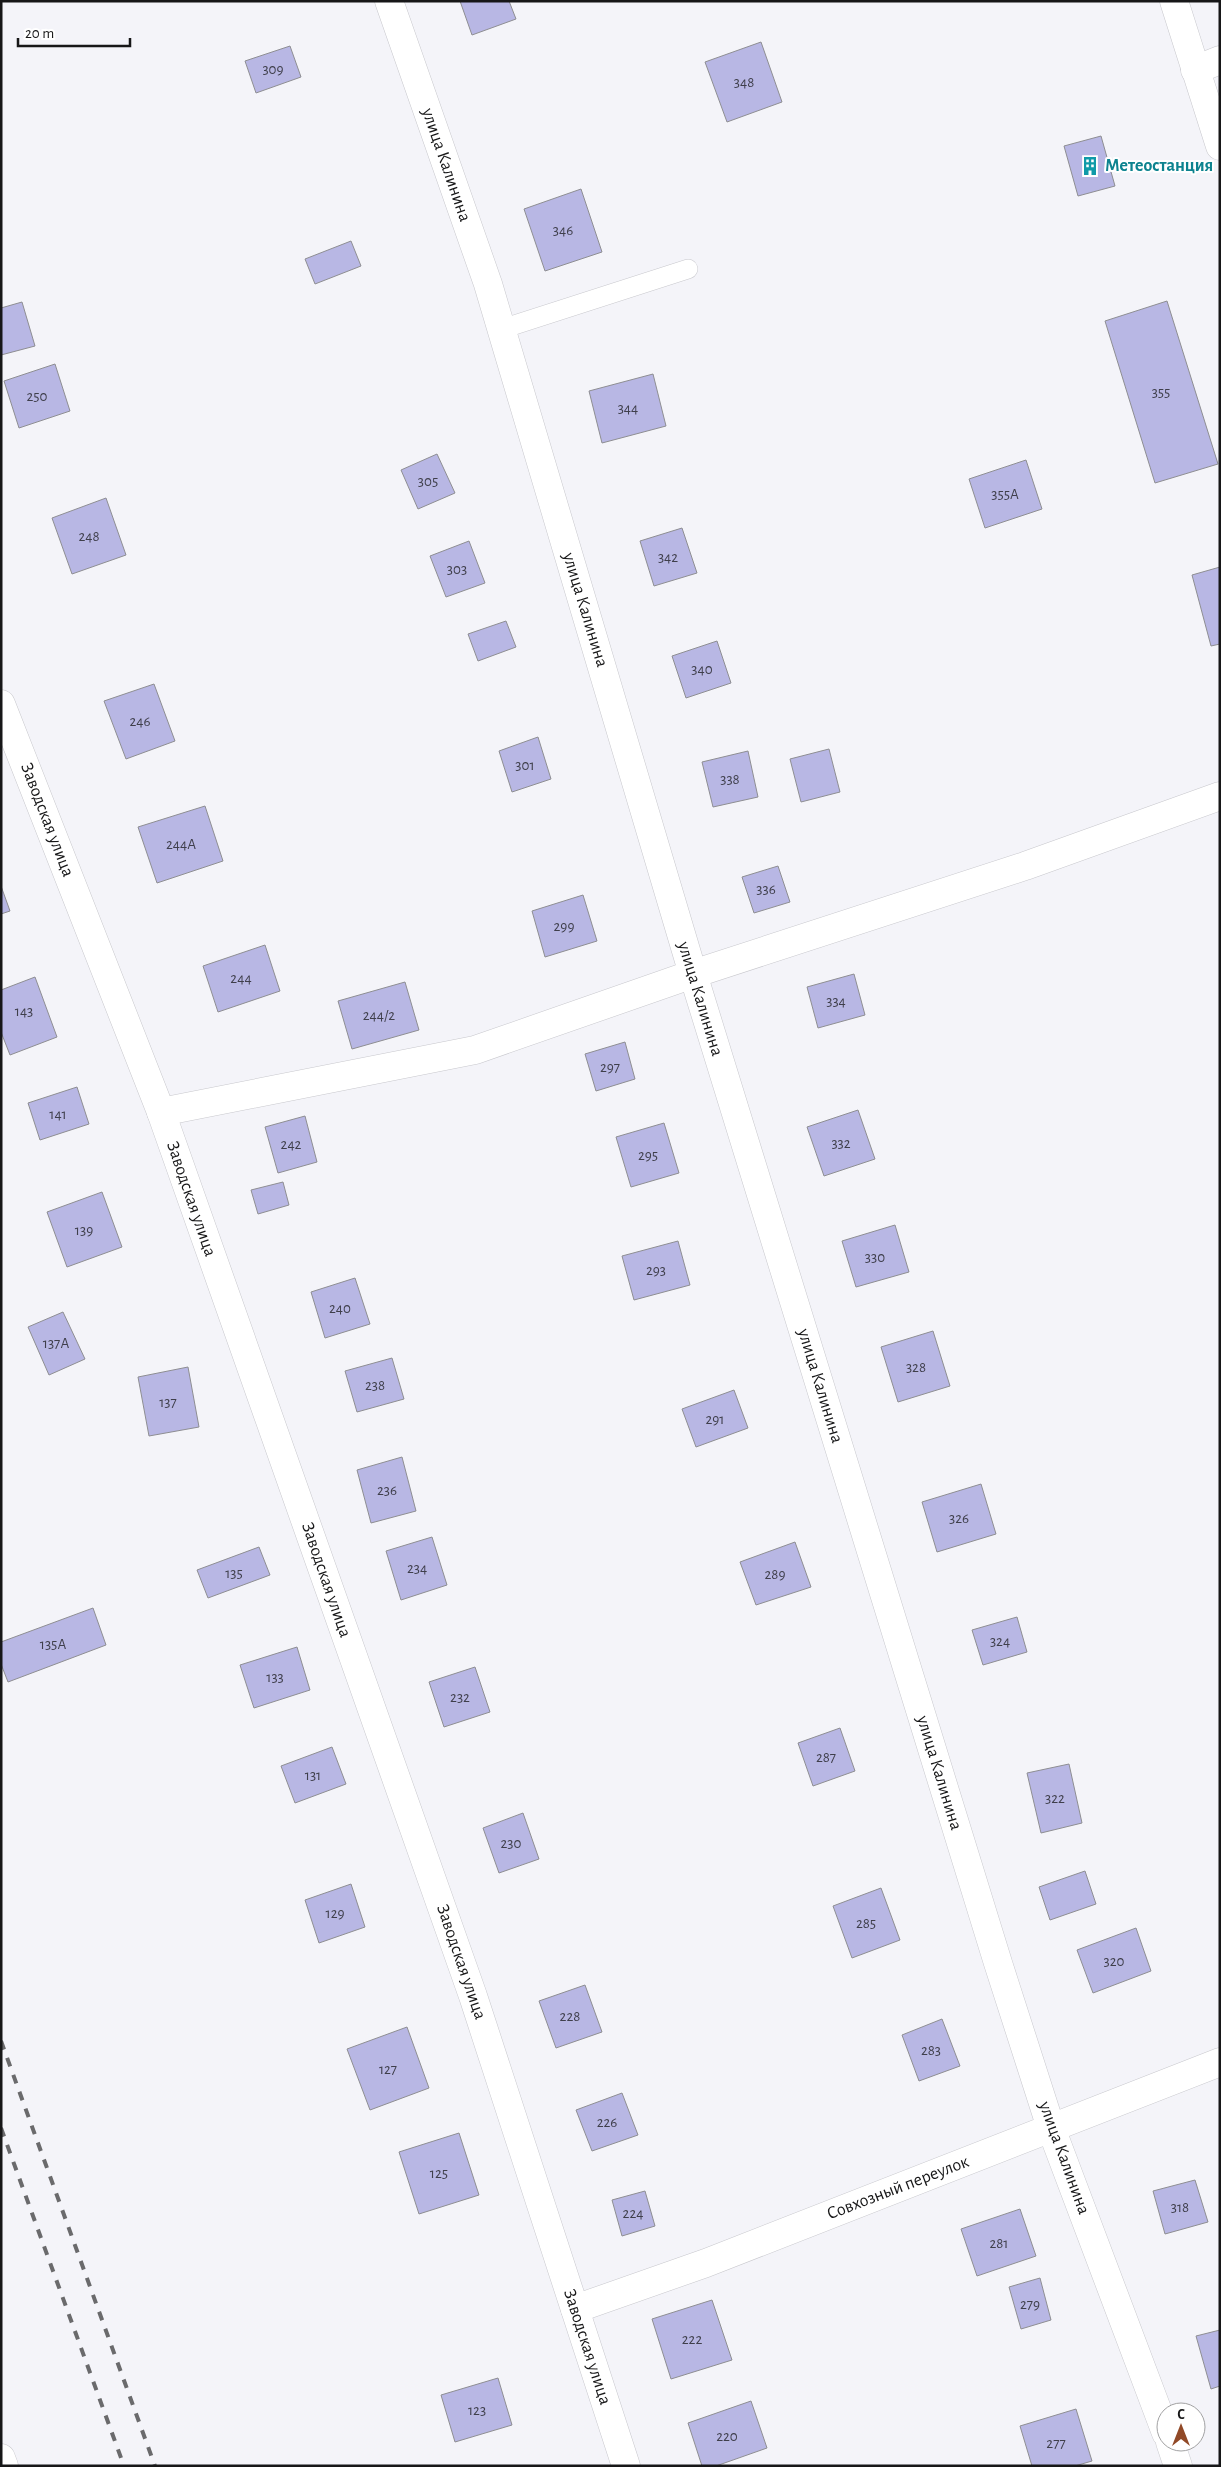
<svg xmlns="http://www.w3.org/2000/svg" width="1221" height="2467" viewBox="0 0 1221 2467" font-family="'Alegreya Sans',sans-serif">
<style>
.building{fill:#b8b7e4;stroke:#8e8e92}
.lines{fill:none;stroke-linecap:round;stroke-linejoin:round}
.lane-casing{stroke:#c8c8cd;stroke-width:20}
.street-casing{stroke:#c8c8cd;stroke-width:29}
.secondary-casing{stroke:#c8c8cd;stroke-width:29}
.lane{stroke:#fff;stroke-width:19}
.street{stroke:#fff;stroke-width:28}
.secondary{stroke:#fff;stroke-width:28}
.rail{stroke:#6a6a6c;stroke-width:4;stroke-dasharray:9 9;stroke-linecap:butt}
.labels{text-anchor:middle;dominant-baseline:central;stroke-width:4;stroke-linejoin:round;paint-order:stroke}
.number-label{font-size:15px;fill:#3f3f4b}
.street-label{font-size:18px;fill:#171718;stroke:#fff}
.culture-label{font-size:18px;font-weight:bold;fill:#0d838f;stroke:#fff;text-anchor:start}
</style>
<rect width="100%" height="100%" fill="#f4f4f9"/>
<!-- building -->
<g class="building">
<path d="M460,1H509L516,19L472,35Z"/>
<path d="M761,42L782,102L727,122L705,62Z"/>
<path d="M290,46L301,77L256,93L245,61Z"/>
<path d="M1101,136L1115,186L1078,196L1064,146Z"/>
<path d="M581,189L602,252L545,271L524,209Z"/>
<path d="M351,241L361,266L315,284L305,259Z"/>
<path d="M1167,301L1218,464L1155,483L1105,321Z"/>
<path d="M22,302L35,346L1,355V308Z"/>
<path d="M55,364L70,411L19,428L4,381Z"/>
<path d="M653,374L666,426L602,443L589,391Z"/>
<path d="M437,454L455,493L418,509L401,470Z"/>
<path d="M1026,460L1042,509L985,528L969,479Z"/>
<path d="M106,498L126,555L72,574L52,518Z"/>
<path d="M682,528L697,573L654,586L640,541Z"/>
<path d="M469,541L485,583L446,597L430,556Z"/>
<path d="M1220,567V644L1211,646L1192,575Z"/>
<path d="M506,621L516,647L478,661L468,634Z"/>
<path d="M717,641L731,683L686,698L672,656Z"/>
<path d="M154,684L175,741L126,759L104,701Z"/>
<path d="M538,737L551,779L512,792L499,751Z"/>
<path d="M829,749L840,792L801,802L790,759Z"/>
<path d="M748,751L758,797L713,807L702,762Z"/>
<path d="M205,806L223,861L157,883L138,827Z"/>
<path d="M778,866L790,902L754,913L742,877Z"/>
<path d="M1,886L10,911L1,914Z"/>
<path d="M583,895L597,941L545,957L532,911Z"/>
<path d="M265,945L280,991L218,1012L203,966Z"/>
<path d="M854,974L865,1015L818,1028L807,987Z"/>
<path d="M35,977L57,1037L10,1055L1,1032V990Z"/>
<path d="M405,982L419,1030L352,1049L338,1001Z"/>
<path d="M625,1042L635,1079L596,1091L585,1054Z"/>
<path d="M77,1087L89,1124L40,1140L28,1103Z"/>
<path d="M858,1110L875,1159L824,1176L807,1127Z"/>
<path d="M305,1116L317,1162L278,1173L265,1127Z"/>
<path d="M664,1123L679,1173L631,1187L616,1137Z"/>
<path d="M283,1182L289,1205L258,1214L251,1190Z"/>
<path d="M102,1192L122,1247L67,1267L47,1212Z"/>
<path d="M895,1225L909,1272L856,1287L842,1241Z"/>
<path d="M678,1241L690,1285L634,1300L622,1256Z"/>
<path d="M355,1278L370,1324L325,1338L311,1292Z"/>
<path d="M63,1312L85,1359L49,1375L28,1327Z"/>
<path d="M933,1331L950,1386L898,1402L881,1347Z"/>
<path d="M392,1358L404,1399L357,1412L345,1371Z"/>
<path d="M188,1367L199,1427L149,1436L138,1377Z"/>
<path d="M734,1390L748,1428L696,1447L682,1409Z"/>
<path d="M402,1457L416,1511L371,1523L357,1470Z"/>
<path d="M981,1484L996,1534L937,1552L922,1502Z"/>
<path d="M432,1537L447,1585L401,1600L386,1551Z"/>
<path d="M795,1542L811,1587L756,1605L740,1562Z"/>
<path d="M259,1547L270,1575L208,1598L197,1570Z"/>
<path d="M93,1608L106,1645L8,1682L1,1664V1642Z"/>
<path d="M1017,1617L1027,1652L983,1665L972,1630Z"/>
<path d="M297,1647L310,1690L254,1708L240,1665Z"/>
<path d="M475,1667L490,1712L444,1727L429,1682Z"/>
<path d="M840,1728L855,1771L813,1786L798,1743Z"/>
<path d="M332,1747L346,1784L295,1803L281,1766Z"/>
<path d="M1069,1764L1082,1823L1041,1833L1027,1773Z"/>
<path d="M523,1813L539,1859L499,1873L483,1828Z"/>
<path d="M1085,1871L1096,1904L1050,1920L1039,1887Z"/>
<path d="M351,1884L365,1927L319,1943L305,1900Z"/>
<path d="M881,1888L900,1940L852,1958L833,1906Z"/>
<path d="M1136,1928L1151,1971L1093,1993L1077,1950Z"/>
<path d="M585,1985L602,2032L556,2048L539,2001Z"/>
<path d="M942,2019L960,2066L919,2081L902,2035Z"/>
<path d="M407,2027L429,2088L370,2110L347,2049Z"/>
<path d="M622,2093L638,2135L592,2151L576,2110Z"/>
<path d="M459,2133L479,2195L419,2214L399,2152Z"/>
<path d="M1195,2180L1208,2222L1165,2234L1153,2191Z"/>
<path d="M645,2191L655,2226L622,2236L612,2200Z"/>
<path d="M1020,2209L1036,2256L977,2276L961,2229Z"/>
<path d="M1040,2278L1051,2320L1021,2329L1009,2287Z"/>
<path d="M712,2300L732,2360L671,2379L652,2319Z"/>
<path d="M1220,2330V2386L1211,2389L1196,2336Z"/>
<path d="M498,2378L512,2425L455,2442L441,2395Z"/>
<path d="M751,2401L767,2448L716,2466H702L688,2423Z"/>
<path d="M1076,2409L1092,2461L1075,2466H1032L1020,2426Z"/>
</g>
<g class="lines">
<!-- lane casing -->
<g class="lane-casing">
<path id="lane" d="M502,329L688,269"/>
</g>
<!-- street casing -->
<g class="street-casing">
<g id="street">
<path d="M389,1L488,284L693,974L998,1963L1051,2128L1166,2433"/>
<path d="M1195,70L1220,60"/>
<path d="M1,704L161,1112L473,1996L626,2466"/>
<path d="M161,1112L475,1050L693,974L1025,866L1220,796"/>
<path d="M575,2309L706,2263L1220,2062"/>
<path d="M1170,2442L1178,2466"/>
<path d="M1,2458L4,2466"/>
</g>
</g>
<!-- secondary casing -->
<g class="secondary-casing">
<path id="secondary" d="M1174,1L1220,146"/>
</g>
<!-- lane -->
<use href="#lane" class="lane"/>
<!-- street -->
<use href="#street" class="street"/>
<!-- secondary -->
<use href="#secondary" class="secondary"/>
<!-- rail -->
<g class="rail">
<path d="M1,2041L155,2466"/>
<path d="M1,2128L124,2466"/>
</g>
</g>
<!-- icons -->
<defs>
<g id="building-bare" transform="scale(1.5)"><path d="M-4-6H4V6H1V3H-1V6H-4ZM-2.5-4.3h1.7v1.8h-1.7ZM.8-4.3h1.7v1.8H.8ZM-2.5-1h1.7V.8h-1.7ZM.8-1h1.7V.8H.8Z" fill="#0f9aa8" stroke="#fff" stroke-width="2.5" paint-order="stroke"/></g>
</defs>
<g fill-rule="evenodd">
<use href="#building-bare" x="1090" y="166"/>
</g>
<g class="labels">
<!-- number labels -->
<g class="number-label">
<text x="273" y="69">309</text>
<text x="744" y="82">348</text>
<text x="563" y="230">346</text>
<text x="1161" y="392">355</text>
<text x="37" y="396">250</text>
<text x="628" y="408">344</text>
<text x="428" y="481">305</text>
<text x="1005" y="494">355А</text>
<text x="89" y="536">248</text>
<text x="668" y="557">342</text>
<text x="457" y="569">303</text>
<text x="702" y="669">340</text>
<text x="140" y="721">246</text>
<text x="525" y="765">301</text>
<text x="730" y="779">338</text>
<text x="181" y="844">244А</text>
<text x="766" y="889">336</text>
<text x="564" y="926">299</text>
<text x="241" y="978">244</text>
<text x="836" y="1001">334</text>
<text x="24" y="1011">143</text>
<text x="379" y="1015">244/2</text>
<text x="610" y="1067">297</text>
<text x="58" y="1114">141</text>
<text x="841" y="1143">332</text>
<text x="291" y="1144">242</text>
<text x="648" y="1155">295</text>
<text x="84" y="1230">139</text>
<text x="875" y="1257">330</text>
<text x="656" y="1270">293</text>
<text x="340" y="1308">240</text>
<text x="56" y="1343">137А</text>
<text x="916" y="1367">328</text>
<text x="375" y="1385">238</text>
<text x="168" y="1402">137</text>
<text x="715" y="1419">291</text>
<text x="387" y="1490">236</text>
<text x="959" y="1518">326</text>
<text x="417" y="1568">234</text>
<text x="234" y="1573">135</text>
<text x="775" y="1574">289</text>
<text x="1000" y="1641">324</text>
<text x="53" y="1644">135А</text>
<text x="275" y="1677">133</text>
<text x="460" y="1697">232</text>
<text x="826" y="1757">287</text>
<text x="313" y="1775">131</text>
<text x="1055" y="1798">322</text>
<text x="511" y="1843">230</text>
<text x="335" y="1913">129</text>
<text x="866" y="1923">285</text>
<text x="1114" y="1961">320</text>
<text x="570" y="2016">228</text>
<text x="931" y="2050">283</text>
<text x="388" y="2069">127</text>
<text x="607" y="2122">226</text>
<text x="439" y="2173">125</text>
<text x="1180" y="2207">318</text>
<text x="633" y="2213">224</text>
<text x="999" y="2243">281</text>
<text x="1030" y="2304">279</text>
<text x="692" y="2339">222</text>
<text x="477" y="2410">123</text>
<text x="727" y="2436">220</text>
<text x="1056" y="2443">277</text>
</g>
<!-- street labels -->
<g class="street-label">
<text transform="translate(446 165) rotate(71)">улица Калинина</text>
<text transform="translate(585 610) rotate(73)">улица Калинина</text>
<text transform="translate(47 820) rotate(69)">Заводская улица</text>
<text transform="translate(700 999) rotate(73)">улица Калинина</text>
<text transform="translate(191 1199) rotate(71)">Заводская улица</text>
<text transform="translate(820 1386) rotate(73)">улица Калинина</text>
<text transform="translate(326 1580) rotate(71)">Заводская улица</text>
<text transform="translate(939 1773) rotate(73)">улица Калинина</text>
<text transform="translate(461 1962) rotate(71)">Заводская улица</text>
<text transform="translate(1064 2158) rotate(70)">улица Калинина</text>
<text transform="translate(898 2188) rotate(-21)">Совхозный переулок</text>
<text transform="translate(587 2347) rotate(72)">Заводская улица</text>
</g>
<!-- culture labels -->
<g class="culture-label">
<text x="1105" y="166">Метеостанция</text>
</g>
</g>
<!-- border -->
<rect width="1221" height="2467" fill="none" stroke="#171718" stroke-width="5"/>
<!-- north arrow -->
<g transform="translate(1181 2427)"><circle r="24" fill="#ffffff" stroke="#a2a2a3"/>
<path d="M0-4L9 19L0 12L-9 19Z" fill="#914927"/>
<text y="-8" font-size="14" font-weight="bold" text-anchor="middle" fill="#171718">С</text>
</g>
<!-- scale -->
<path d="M18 38v8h112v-8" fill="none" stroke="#171718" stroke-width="2.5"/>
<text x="25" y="38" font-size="15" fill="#171718" stroke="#ffffff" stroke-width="4" paint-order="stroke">20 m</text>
</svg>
